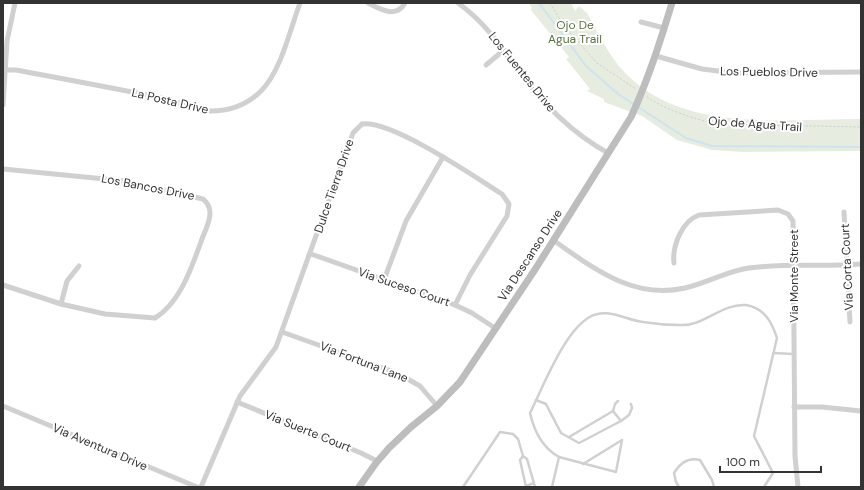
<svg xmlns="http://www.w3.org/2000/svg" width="864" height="490" viewBox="0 0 864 490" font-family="'DM Sans',sans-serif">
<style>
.green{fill:#e6ecdf}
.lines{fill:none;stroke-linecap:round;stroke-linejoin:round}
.stream{stroke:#cfe2ee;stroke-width:2}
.path{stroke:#cdcdcd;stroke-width:1;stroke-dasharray:2 2;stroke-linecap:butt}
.lane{stroke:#d0d0d0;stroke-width:2.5}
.street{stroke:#d0d0d0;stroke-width:5}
.secondary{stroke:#bdbdbd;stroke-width:7}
.labels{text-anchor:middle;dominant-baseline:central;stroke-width:4;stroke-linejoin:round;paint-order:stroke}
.park-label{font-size:12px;fill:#56703f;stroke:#fff}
.street-label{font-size:12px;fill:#333;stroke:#fff}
</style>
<rect width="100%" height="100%" fill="#fff"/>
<!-- green -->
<path class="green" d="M529,3H571L575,11L579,6L587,13C596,30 606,49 618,65C676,135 780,119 861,119V151L744,152L712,150L677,140L642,116L604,102V99L587,91L590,89L566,59L569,57L531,10L532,8Z"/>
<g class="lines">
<!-- stream -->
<path class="stream" d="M539,3L586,66L618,94L686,138L712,146L861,147"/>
<!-- path -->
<g class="path">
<path d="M550,3L564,26L597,63L636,89"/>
<path d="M647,97C667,111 693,118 716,124L861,127"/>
</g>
<!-- lane -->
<g class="lane">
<path d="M774,353L793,354"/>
<path d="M536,400L546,404L561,433L579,443L621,421L613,411L569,437"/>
<path d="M613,411L615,404L618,401"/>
<path d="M621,421L629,415L632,408L631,404"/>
<path d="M523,456L520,460L526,487"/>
<path d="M559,457L616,472L622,440L583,464"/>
<path d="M526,486L534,483"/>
<path d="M463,487L500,432L513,434L518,439L523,456L527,459L535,487"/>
<path d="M552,487L559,457C543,448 534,431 530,413C543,387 563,334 588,318C606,306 625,320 643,322C655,324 668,325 680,325C703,327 722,303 746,305C765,308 772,323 777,338L754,436L773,473L764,487"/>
<path d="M679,487L676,482L674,473C680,463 689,457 700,460L712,480L714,487"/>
</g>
<!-- street -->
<g class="street">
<path d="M368,3C380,9 396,19 405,3"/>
<path d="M458,3C483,21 497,41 515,66C540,101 570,132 608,153"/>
<path d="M641,22L664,28"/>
<path d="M656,56L702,69L734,73L861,72"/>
<path d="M486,65L504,50"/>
<path d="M3,70H16C64,79 113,88 162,98C179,101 194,111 211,111C230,111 248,104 261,91C281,71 290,30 300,3"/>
<path d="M3,105L7,41L15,3"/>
<path d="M3,169L125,181L203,199C208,203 210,207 210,213C210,222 205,231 202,239C192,266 181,302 155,318L105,314L61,304L3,285"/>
<path d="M844,212L850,322"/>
<path d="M553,240C593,268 633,300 685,288C707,283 727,271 749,268C784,263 825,267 861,264"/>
<path d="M311,254L455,305L472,313L495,328"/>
<path d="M674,263C672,246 682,221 699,215L778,210L788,214L793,221L795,456L798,487"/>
<path d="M384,280L406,221L443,157"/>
<path d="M61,304L67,281L79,266"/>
<path d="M282,332L397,373L420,386L437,406"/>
<path d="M237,402L361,453L377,461"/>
<path d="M3,406L197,487"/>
<path d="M794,407H822L861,411"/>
<path d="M201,487L240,396L276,347L353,133L362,124C392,120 475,177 502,194L509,204L507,216L470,275L455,305"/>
</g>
<!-- secondary -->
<path class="secondary" d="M359,487L376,463L389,448L411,427L437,406L460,382L536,268L631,117C648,80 660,42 672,3"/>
</g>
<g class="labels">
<!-- park labels -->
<g class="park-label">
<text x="575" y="25">Ojo De<tspan x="575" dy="14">Agua Trail</tspan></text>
</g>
<!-- street labels -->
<g class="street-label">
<text transform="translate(522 72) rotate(51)">Los Fuentes Drive</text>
<text transform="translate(769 72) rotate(1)">Los Pueblos Drive</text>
<text transform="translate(170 101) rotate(13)">La Posta Drive</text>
<text transform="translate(755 124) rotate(4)">Ojo de Agua Trail</text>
<text transform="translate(334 186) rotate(-71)">Dulce Tierra Drive</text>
<text transform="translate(148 187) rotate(11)">Los Bancos Drive</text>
<text transform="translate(530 255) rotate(-57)">Via Descanso Drive</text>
<text transform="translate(847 267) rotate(-93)">Via Corta Court</text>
<text transform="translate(794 276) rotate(-90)">Via Monte Street</text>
<text transform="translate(404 287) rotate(19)">Via Suceso Court</text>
<text transform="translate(364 362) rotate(21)">Via Fortuna Lane</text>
<text transform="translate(308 431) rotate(22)">Via Suerte Court</text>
<text transform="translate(100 447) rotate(23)">Via Aventura Drive</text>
</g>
</g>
<!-- border -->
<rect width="864" height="490" fill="none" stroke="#333333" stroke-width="8"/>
<!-- scale -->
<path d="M720 466v6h101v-6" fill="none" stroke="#333333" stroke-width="2"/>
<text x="726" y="466" font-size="12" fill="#333333" stroke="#ffffff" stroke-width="3" paint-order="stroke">100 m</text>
</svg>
